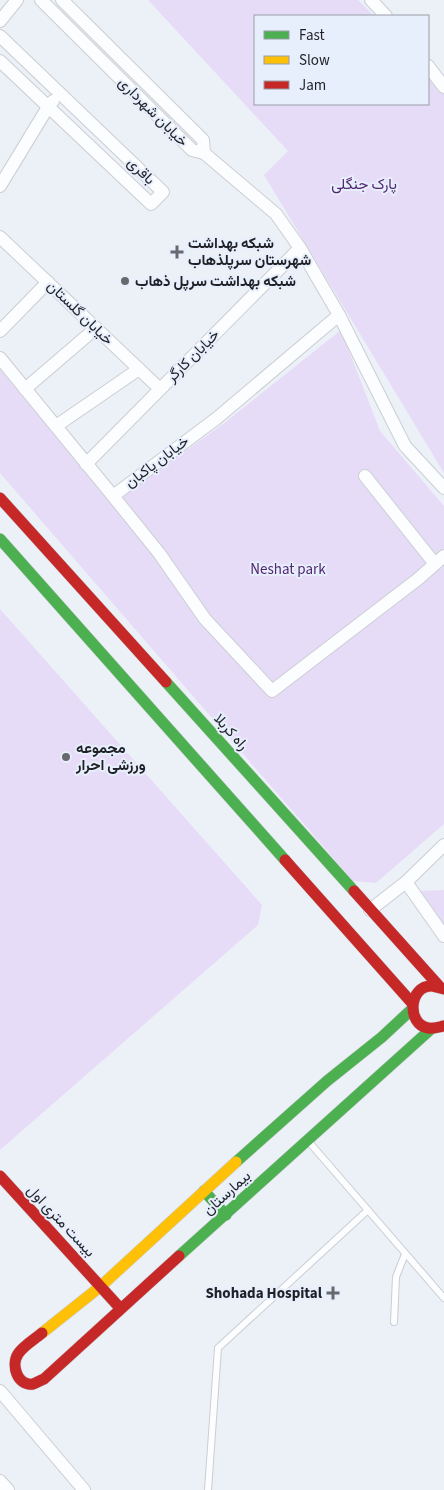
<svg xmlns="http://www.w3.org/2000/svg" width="444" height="1490" viewBox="0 0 444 1490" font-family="'Source Sans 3',Vazirmatn,sans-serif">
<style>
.green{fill:#e7dcf8}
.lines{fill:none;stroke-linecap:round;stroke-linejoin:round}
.lane-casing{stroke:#cbced3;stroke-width:8}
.street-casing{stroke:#cbced3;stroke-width:14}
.fast-casing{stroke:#cbced3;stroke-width:12}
.slow-casing{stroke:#cbced3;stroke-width:12}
.jam-casing{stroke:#cbced3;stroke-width:12}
.lane{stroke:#fcfdfe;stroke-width:6}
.street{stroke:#fcfdfe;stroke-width:12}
.fast{stroke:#4caf50;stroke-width:11}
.slow{stroke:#ffc107;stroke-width:11}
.jam{stroke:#c62828;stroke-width:11}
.poi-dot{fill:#67696f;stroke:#e7effc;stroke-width:2}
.labels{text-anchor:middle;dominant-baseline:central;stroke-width:4;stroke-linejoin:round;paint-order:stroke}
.street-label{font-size:15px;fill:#1f2126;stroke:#e7effc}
.park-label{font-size:15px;fill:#522670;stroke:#e7effc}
.poi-label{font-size:15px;font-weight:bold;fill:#1f2126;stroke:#e7effc;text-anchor:start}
</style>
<rect width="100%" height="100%" fill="#ecf0f7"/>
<!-- green -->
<g class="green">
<path d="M148,0H358L374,16H255V104H428V72L444,89V473L264,175L288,151Z"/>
<path d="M341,330L380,431L444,506V824L376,883L353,881L0,473V369L111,504L223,424Z"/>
<path d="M0,609L262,905L258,925L0,1150Z"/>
<path d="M444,890V924L421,891Z"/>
</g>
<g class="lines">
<!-- lane casing -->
<g class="lane-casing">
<g id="lane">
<path d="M309,1142L444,1298"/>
<path d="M394,1322L396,1277L405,1254"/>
<path d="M208,1490L218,1348L368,1210"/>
</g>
</g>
<!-- street casing -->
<g class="street-casing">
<g id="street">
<path d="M41,0L192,150L204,153"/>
<path d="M62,0L203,140L204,153"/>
<path d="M371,0L386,16"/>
<path d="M0,21L17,0"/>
<path d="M0,36L163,192L151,204L0,61"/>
<path d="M428,66L444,87"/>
<path d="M204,153L276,214L300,248L339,315L405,446L444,488"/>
<path d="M0,186L48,107L53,101"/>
<path d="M0,237L160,389"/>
<path d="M0,331L48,282"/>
<path d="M0,358L113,496L217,418L339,315"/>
<path d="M25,389L96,328"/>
<path d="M56,426L139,369"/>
<path d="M86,464L300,248"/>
<path d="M365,476L435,564"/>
<path d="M113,496L159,553L205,619L272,691L418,579L444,556"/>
<path d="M406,882L444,936"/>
<path d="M370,910L406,882L444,845"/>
<path d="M0,1391L84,1490"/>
<path d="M0,1481L8,1490"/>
</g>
</g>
<!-- fast casing -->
<g class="fast-casing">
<g id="fast">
<path d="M0,539L285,860"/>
<path d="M166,682L354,891"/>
<path d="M236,1162L327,1081L382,1037L411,1010"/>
<path d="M204,1191L226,1215"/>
<path d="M179,1256L431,1029"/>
</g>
</g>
<!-- slow casing -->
<g class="slow-casing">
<path id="slow" d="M42,1333L101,1286L236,1162"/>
</g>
<!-- jam casing -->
<g class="jam-casing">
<g id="jam">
<path d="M0,498L166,682"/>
<path d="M285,860L412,1003"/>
<path d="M354,891L439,986"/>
<path d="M444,989C440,988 436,987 432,986C409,985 406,1024 428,1028C433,1029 439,1027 444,1026"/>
<path d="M0,1176L120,1308"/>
<path d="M42,1333C35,1339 23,1346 18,1354C11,1365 17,1386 33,1384C36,1383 41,1380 44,1379L179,1256"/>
</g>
</g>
<!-- lane -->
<use href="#lane" class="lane"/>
<!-- street -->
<use href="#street" class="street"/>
<!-- fast -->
<use href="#fast" class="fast"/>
<!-- slow -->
<use href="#slow" class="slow"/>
<!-- jam -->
<use href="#jam" class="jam"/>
</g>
<!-- markers -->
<g class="poi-dot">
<path d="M174.5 244.5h5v5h5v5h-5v5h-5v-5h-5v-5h5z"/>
<circle cx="125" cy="281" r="5"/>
<circle cx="66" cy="757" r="5"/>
<path d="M330.5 1285.5h5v5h5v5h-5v5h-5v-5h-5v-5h5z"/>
</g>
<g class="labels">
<!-- street labels -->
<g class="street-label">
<text transform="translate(153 112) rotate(45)">خیابان شهرداری</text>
<text transform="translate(141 171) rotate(44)">باقری</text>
<text transform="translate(80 313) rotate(44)">خیابان گلستان</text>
<text transform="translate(193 356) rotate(-45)">خیابان کارگر</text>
<text transform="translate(157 462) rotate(-37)">خیابان پاکبان</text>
<text transform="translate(231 732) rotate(48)">راه کربلا</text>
<text transform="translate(227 1193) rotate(-42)">بیمارستان</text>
<text transform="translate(61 1221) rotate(47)">بیست متری اول</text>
</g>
<!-- park labels -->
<g class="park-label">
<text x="364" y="184">پارک جنگلی</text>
<text x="288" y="569">Neshat park</text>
</g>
<!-- poi labels -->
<g class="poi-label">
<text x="188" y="243">شبکه بهداشت<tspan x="188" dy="17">شهرستان سرپلذهاب</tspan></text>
<text x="135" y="281">شبکه بهداشت سرپل ذهاب</text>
<text x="76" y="748">مجموعه<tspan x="76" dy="17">ورزشی احرار</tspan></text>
<text x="322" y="1293" text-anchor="end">Shohada Hospital</text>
</g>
</g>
<!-- legend -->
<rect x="254" y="15" width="175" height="90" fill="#e7effc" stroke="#979da6"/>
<rect x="264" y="31" width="25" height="8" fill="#4caf50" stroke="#979da6"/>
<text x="299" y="40" font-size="15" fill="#1f2126">Fast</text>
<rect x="264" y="56" width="25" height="8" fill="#ffc107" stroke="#979da6"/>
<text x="299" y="65" font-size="15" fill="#1f2126">Slow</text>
<rect x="264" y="81" width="25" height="8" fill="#c62828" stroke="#979da6"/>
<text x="299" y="90" font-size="15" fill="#1f2126">Jam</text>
</svg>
